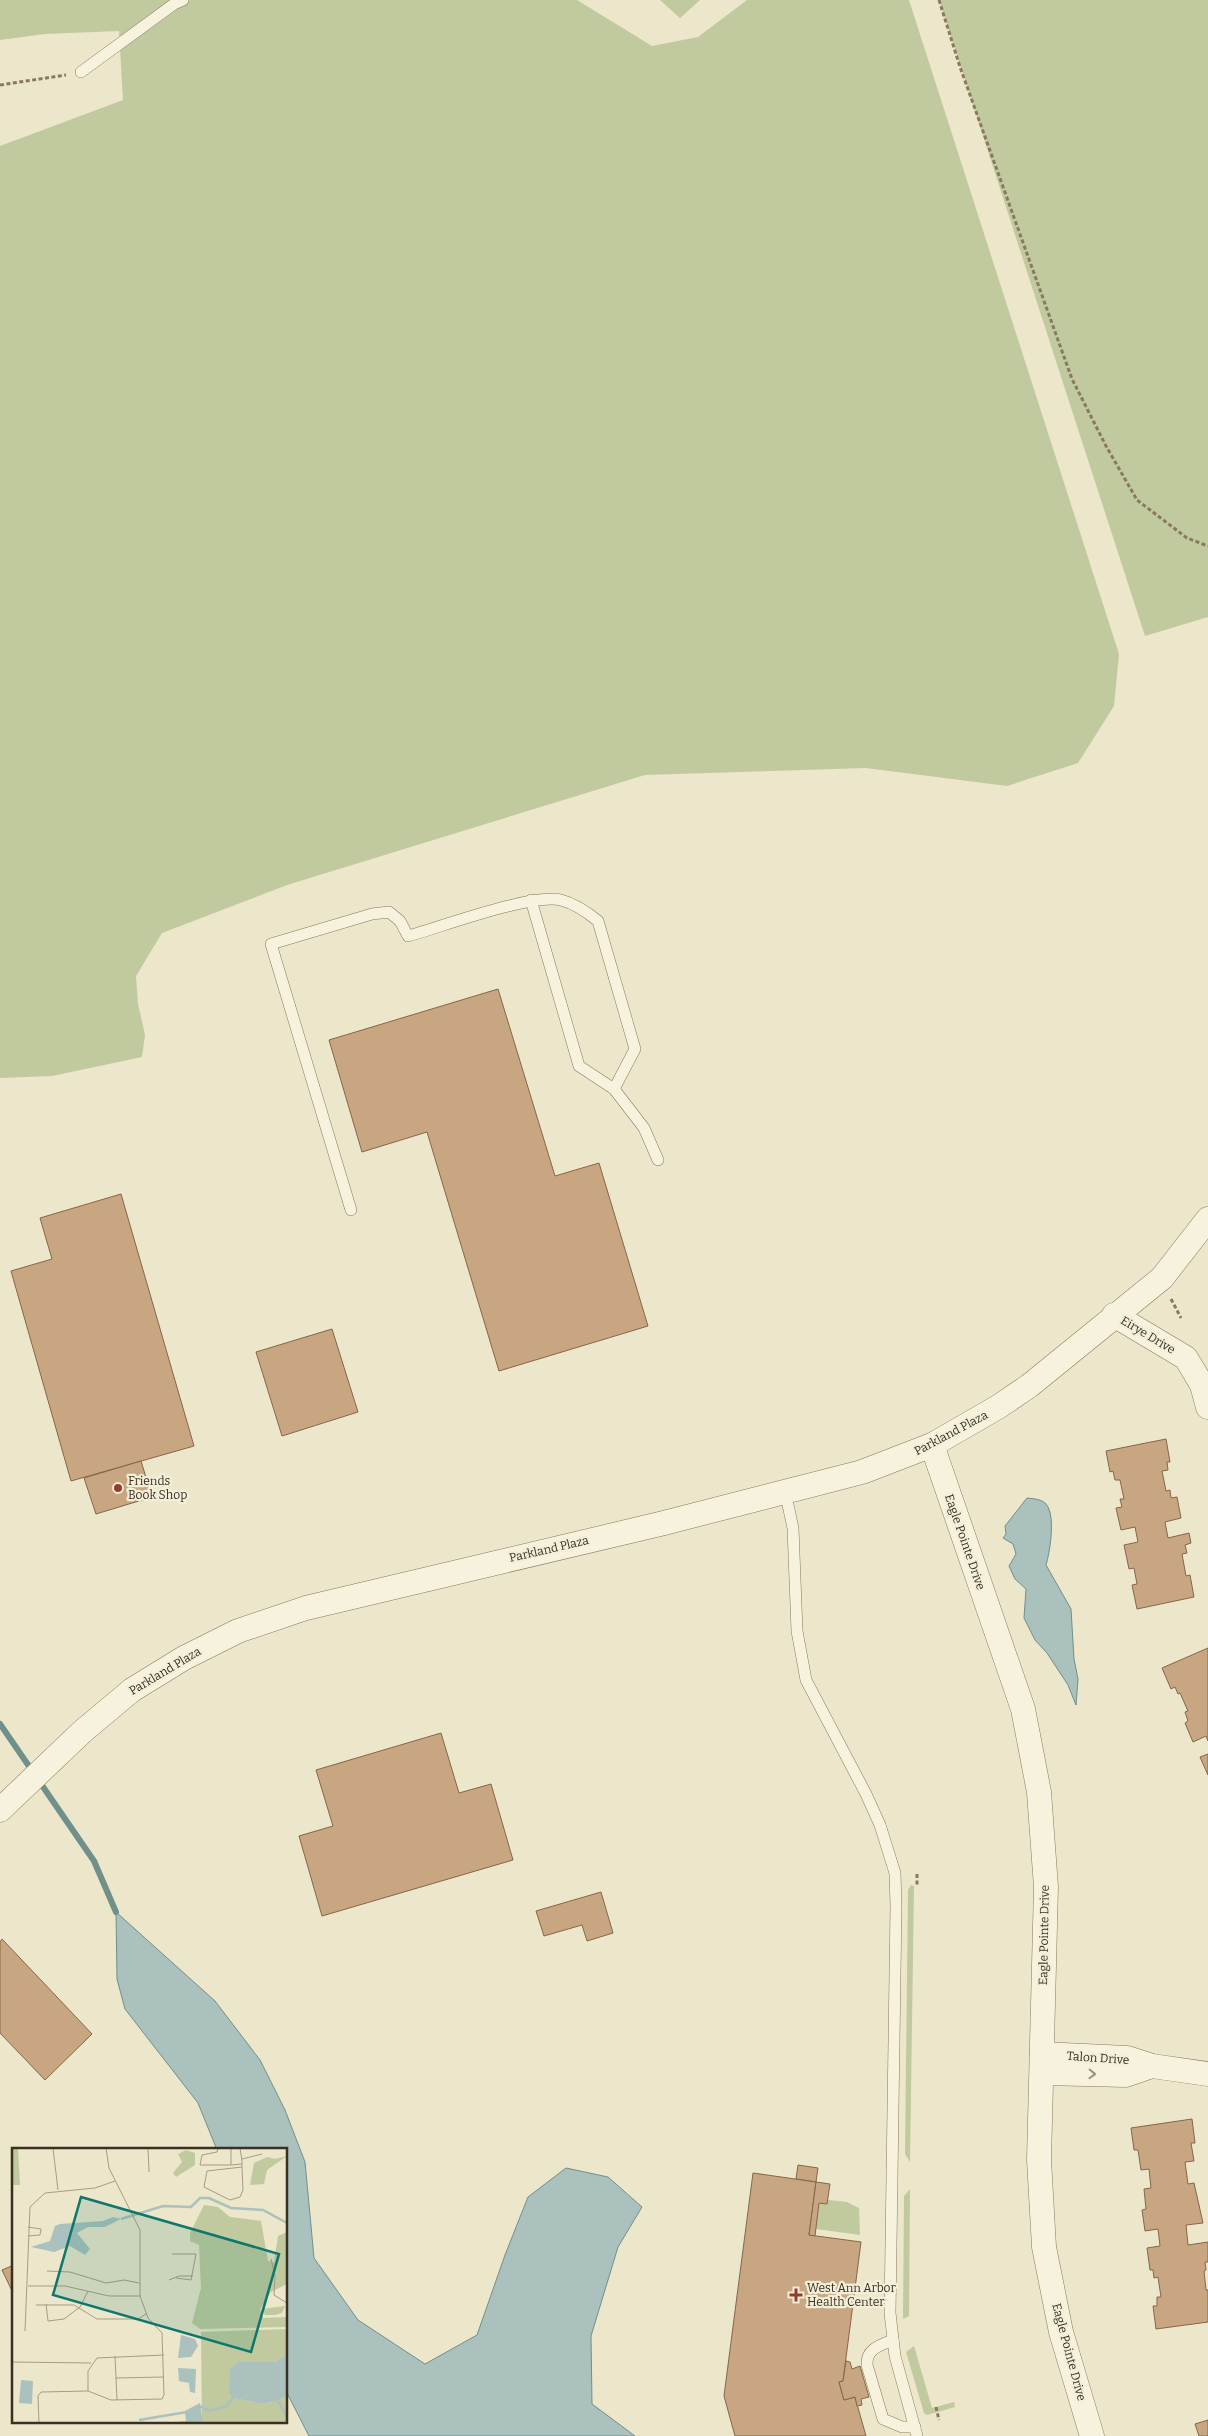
<svg xmlns="http://www.w3.org/2000/svg" width="1208" height="2436" viewBox="0 0 1208 2436" font-family="Bitter,serif">
<style>
.green{fill:#c1ca9e}
.water{fill:#aac1bd;stroke:#718f8b}
.lines{fill:none;stroke-linecap:round;stroke-linejoin:round}
.stream{stroke:#718f8b;stroke-width:6}
.building{fill:#c8a682;stroke:#866646}
.lane-casing{stroke:#88795f;stroke-width:12}
.street-casing{stroke:#88795f;stroke-width:25}
.path{stroke:#88795f;stroke-width:3;stroke-dasharray:4 2.5;stroke-linecap:butt}
.lane{stroke:#f7f2dd;stroke-width:11}
.street{stroke:#f7f2dd;stroke-width:24}
.oneway{stroke:#989180}
.poi-dot{fill:#943c33;stroke:#f4efd9;stroke-width:2}
.labels{text-anchor:middle;dominant-baseline:central;stroke-width:4.5;stroke-linejoin:round;paint-order:stroke}
.street-label{font-size:12px;fill:#3a3022;stroke:#f4efd9}
.poi-label{font-size:12px;fill:#3a3022;stroke:#f4efd9;text-anchor:start}
.inset-river{fill:none;stroke:#aac1bd;stroke-width:2.5}
.inset-road{fill:none;stroke:#a59d87;stroke-width:1}
.view{fill:#0f766e;fill-opacity:0.15;stroke:#0f766e;stroke-width:2.5}
.inset-edge{fill:none;stroke:#3a3022;stroke-width:2.5}
</style>
<rect width="100%" height="100%" fill="#ece6ca"/>
<!-- green -->
<g class="green">
<path d="M0,0H577L652,46L698,37L747,0H909L1119,654L1114,706L1078,763L1007,786L866,768L645,775L287,885L162,933L136,976L138,1004L145,1035L142,1057L52,1076L0,1078V146L123,100L119,31L45,34L0,40Z"/>
<path d="M660,0H700L680,18Z"/>
<path d="M939,0H1208V617L1145,636Z"/>
<path d="M911,1885L914,1886L910,2162L905,2154L908,1890Z"/>
<path d="M910,2189L909,2316L903,2319L904,2196Z"/>
<path d="M820,2199L847,2202L859,2208L860,2235L816,2229Z"/>
<path d="M914,2346L932,2408L954,2402L955,2407L927,2415L924,2413L906,2352Z"/>
</g>
<!-- water -->
<g class="water">
<path d="M1027,1498C1035,1499 1044,1499 1048,1507C1055,1519 1050,1552 1046,1565L1071,1609L1074,1659L1078,1679L1076,1705L1068,1685L1047,1653L1035,1640L1024,1618L1026,1589L1015,1579L1009,1566L1016,1554L1013,1544L1003,1538L1006,1534L1005,1526Z"/>
<path d="M116,1912L215,2001L260,2060L285,2110L305,2162L314,2258L358,2320L425,2364L477,2335L505,2255L528,2197L566,2168L608,2177L642,2207L618,2247L591,2336L592,2404L635,2436H309L286,2391V2150H217L198,2103L125,2009L117,1979Z"/>
</g>
<g class="lines">
<!-- stream -->
<g class="stream">
<path d="M0,1724L33,1772"/>
<path d="M39,1781L94,1861L116,1912"/>
</g>
</g>
<!-- building -->
<g class="building">
<path d="M498,989L555,1176L599,1163L648,1326L499,1371L427,1132L362,1152L329,1040Z"/>
<path d="M121,1194L194,1446L71,1481L11,1271L52,1259L40,1218Z"/>
<path d="M332,1329L358,1412L282,1436L256,1352Z"/>
<path d="M1166,1439L1170,1462H1167L1168,1470L1162,1471L1166,1491L1170,1490L1171,1498L1177,1497L1181,1518L1165,1522L1168,1538L1189,1533L1191,1543L1185,1545L1187,1553L1182,1554L1186,1576L1190,1575L1194,1597L1137,1609L1132,1585L1137,1584L1134,1568L1129,1569L1124,1545L1138,1542L1135,1527L1121,1530L1116,1508L1122,1507L1120,1499H1124L1120,1480H1115L1113,1471L1110,1472L1106,1451Z"/>
<path d="M141,1461L152,1497L96,1514L84,1478Z"/>
<path d="M1208,1648V1741L1206,1736L1193,1742L1185,1723L1188,1721L1185,1712L1188,1711L1180,1693L1178,1694L1175,1687L1171,1689L1162,1668Z"/>
<path d="M441,1733L459,1793L491,1784L513,1860L322,1916L299,1836L333,1826L316,1770Z"/>
<path d="M1208,1754V1775L1200,1757Z"/>
<path d="M601,1892L613,1933L587,1941L582,1925L544,1936L536,1911Z"/>
<path d="M2,1939L92,2034L45,2080L0,2033V1942Z"/>
<path d="M1192,2119L1195,2143H1191L1194,2161L1185,2162L1188,2184L1194,2183L1203,2223L1186,2225L1188,2245L1208,2242V2262H1205L1206,2270L1204,2271L1206,2290H1208V2322L1156,2329L1153,2306H1157V2297H1161L1158,2277L1154,2278L1153,2270H1150L1147,2248L1160,2246L1158,2229L1145,2231L1142,2210L1146,2209L1144,2189L1151,2188L1149,2169L1141,2170L1138,2150H1134L1131,2128Z"/>
<path d="M798,2165L818,2168L816,2182L796,2179Z"/>
<path d="M753,2173L816,2182L809,2235L861,2242L843,2381L839,2382L844,2400L855,2397L866,2436H735L724,2396Z"/>
<path d="M816,2182L830,2184L827,2204L819,2203L815,2236L809,2235Z"/>
<path d="M14,2265V2295L2,2270Z"/>
<path d="M846,2361L850,2362L852,2369L860,2366L869,2397L861,2399L862,2405L857,2406L855,2397L844,2400L839,2382L843,2381Z"/>
<path d="M1208,2420V2436H1199L1195,2424Z"/>
</g>
<g class="lines">
<!-- lane casing -->
<g class="lane-casing">
<g id="lane">
<path d="M81,72L174,4L183,0"/>
<path d="M531,900L579,1066L614,1089L644,1128L658,1160"/>
<path d="M351,1210L271,944L372,914L389,912L400,921L408,936C441,927 532,893 561,900C576,904 587,912 598,921L635,1049L614,1089"/>
<path d="M785,1491L793,1528L797,1631L806,1680L866,1794L880,1825L895,1873L896,1906L890,2313L895,2356L917,2436"/>
<path d="M893,2340C880,2345 866,2349 867,2365L883,2419L902,2427H915"/>
</g>
</g>
<!-- street casing -->
<g class="street-casing">
<g id="street">
<path d="M1114,1315L1186,1358L1202,1385L1208,1407"/>
<path d="M932,1445L1023,1709L1039,1792L1046,1887L1039,2160L1044,2247L1061,2332L1092,2436"/>
<path d="M0,1810L83,1731L132,1690L184,1658L238,1631L306,1608L664,1523L862,1472L932,1445L998,1407L1029,1386L1162,1278L1208,1219"/>
<path d="M1042,2054L1127,2058L1152,2066L1208,2074"/>
<path d="M1043,2073L1126,2075L1152,2066"/>
</g>
</g>
<!-- path -->
<g class="path">
<path d="M939,0L960,67L1072,379L1106,446L1137,500L1187,538L1208,546"/>
<path d="M0,85L66,75"/>
<path d="M1171,1299L1181,1318"/>
<path d="M917,1874V1886"/>
<path d="M936,2407L939,2420"/>
</g>
<!-- lane -->
<use href="#lane" class="lane"/>
<!-- street -->
<use href="#street" class="street"/>
</g>
<!-- one-way arrows -->
<defs><path id="oneway-chevron" d="M-2-3.5L2.5 0L-2 3.5" fill="none" stroke-width="1.6" stroke-linecap="round" stroke-linejoin="round" transform="scale(1.25)"/></defs>
<use class="oneway" href="#oneway-chevron" transform="translate(1092 2074) rotate(2)"/>
<!-- markers -->
<g class="poi-dot">
<circle cx="118" cy="1488" r="5"/>
<path d="M793.5 2287.5h5v5h5v5h-5v5h-5v-5h-5v-5h5z"/>
</g>
<g class="labels">
<!-- street labels -->
<g class="street-label">
<text transform="translate(1148 1335) rotate(31)">Eirye Drive</text>
<text transform="translate(951 1433) rotate(-28)">Parkland Plaza</text>
<text transform="translate(965 1542) rotate(71)">Eagle Pointe Drive</text>
<text transform="translate(549 1549) rotate(-13)">Parkland Plaza</text>
<text transform="translate(165 1671) rotate(-31)">Parkland Plaza</text>
<text transform="translate(1044 1935) rotate(-89)">Eagle Pointe Drive</text>
<text transform="translate(1098 2058) rotate(4)">Talon Drive</text>
<text transform="translate(1069 2352) rotate(75)">Eagle Pointe Drive</text>
</g>
<!-- poi labels -->
<g class="poi-label">
<text x="128" y="1481">Friends<tspan x="128" dy="14">Book Shop</tspan></text>
<text x="807" y="2288">West Ann Arbor<tspan x="807" dy="14">Health Center</tspan></text>
</g>
</g>
<!-- overview -->
<g transform="translate(12 2148)">
<rect width="275" height="275" fill="#ece6ca"/>
<path d="M0,0H6L8,37H0ZM174,2L183,5V17L164,29L161,25L170,14L166,6ZM275,8L255,22L252,36L238,37L242,15L255,9L263,11ZM192,57L206,59L218,69L249,73L256,113L262,114L266,88L275,84V136L259,144L248,161L251,170L275,169V179L188,181L180,175L189,140L187,97L178,93V85ZM273,158L270,165L263,167H253L250,161ZM275,181V206L263,214H227L221,250L250,256L266,253L275,247V275H190L189,184Z" fill="#c1ca9e"/>
<path d="M101,69L109,71L93,79H76L65,85L78,101L73,107L58,98L42,104L19,99L38,93L43,78L48,76L91,73ZM169,187L183,191L186,198L179,209L166,210ZM275,206V247L266,253L250,256L221,250L217,244L218,221L227,214H263ZM166,220L184,221L183,245L178,244L177,235L167,233ZM9,232L21,233L20,256L7,255ZM188,255L191,275H156L174,273L173,263Z" fill="#aac1bd"/>
<path class="inset-river" d="M109,71L151,58L179,59L188,50H197L219,60L251,62L275,75M266,253L275,269M187,258L198,263L215,258L221,250M127,272L175,264"/>
<path class="inset-road" d="M41,0L46,42M136,0L137,24M206,0L205,4L190,7L188,17H219M219,0V17L230,16M228,0L230,13V19L231,42L228,49L218,52L192,39L195,23L230,19M230,11L250,6M16,88L28,87L29,81L16,79M160,106H184L179,132L164,130M259,111L263,127L262,147L275,155M35,123L58,124L94,135L112,132L127,135M157,132L167,128H181M16,138H53L97,148H128M34,156L36,173L52,171L68,159L76,143M24,157H62L85,171H126L134,166M13,183L18,59L33,45L83,40L103,33M103,208L105,252M0,214L79,215M104,230L152,229M76,243V223L85,210L152,207M27,275L26,248L29,244L76,243L99,252L150,251L152,247L150,185L136,170L128,148V82L97,20L94,0"/>
<path class="view" d="M69,49L267,106L239,204L41,147Z"/>
<rect width="275" height="275" class="inset-edge"/>
</g>
</svg>
